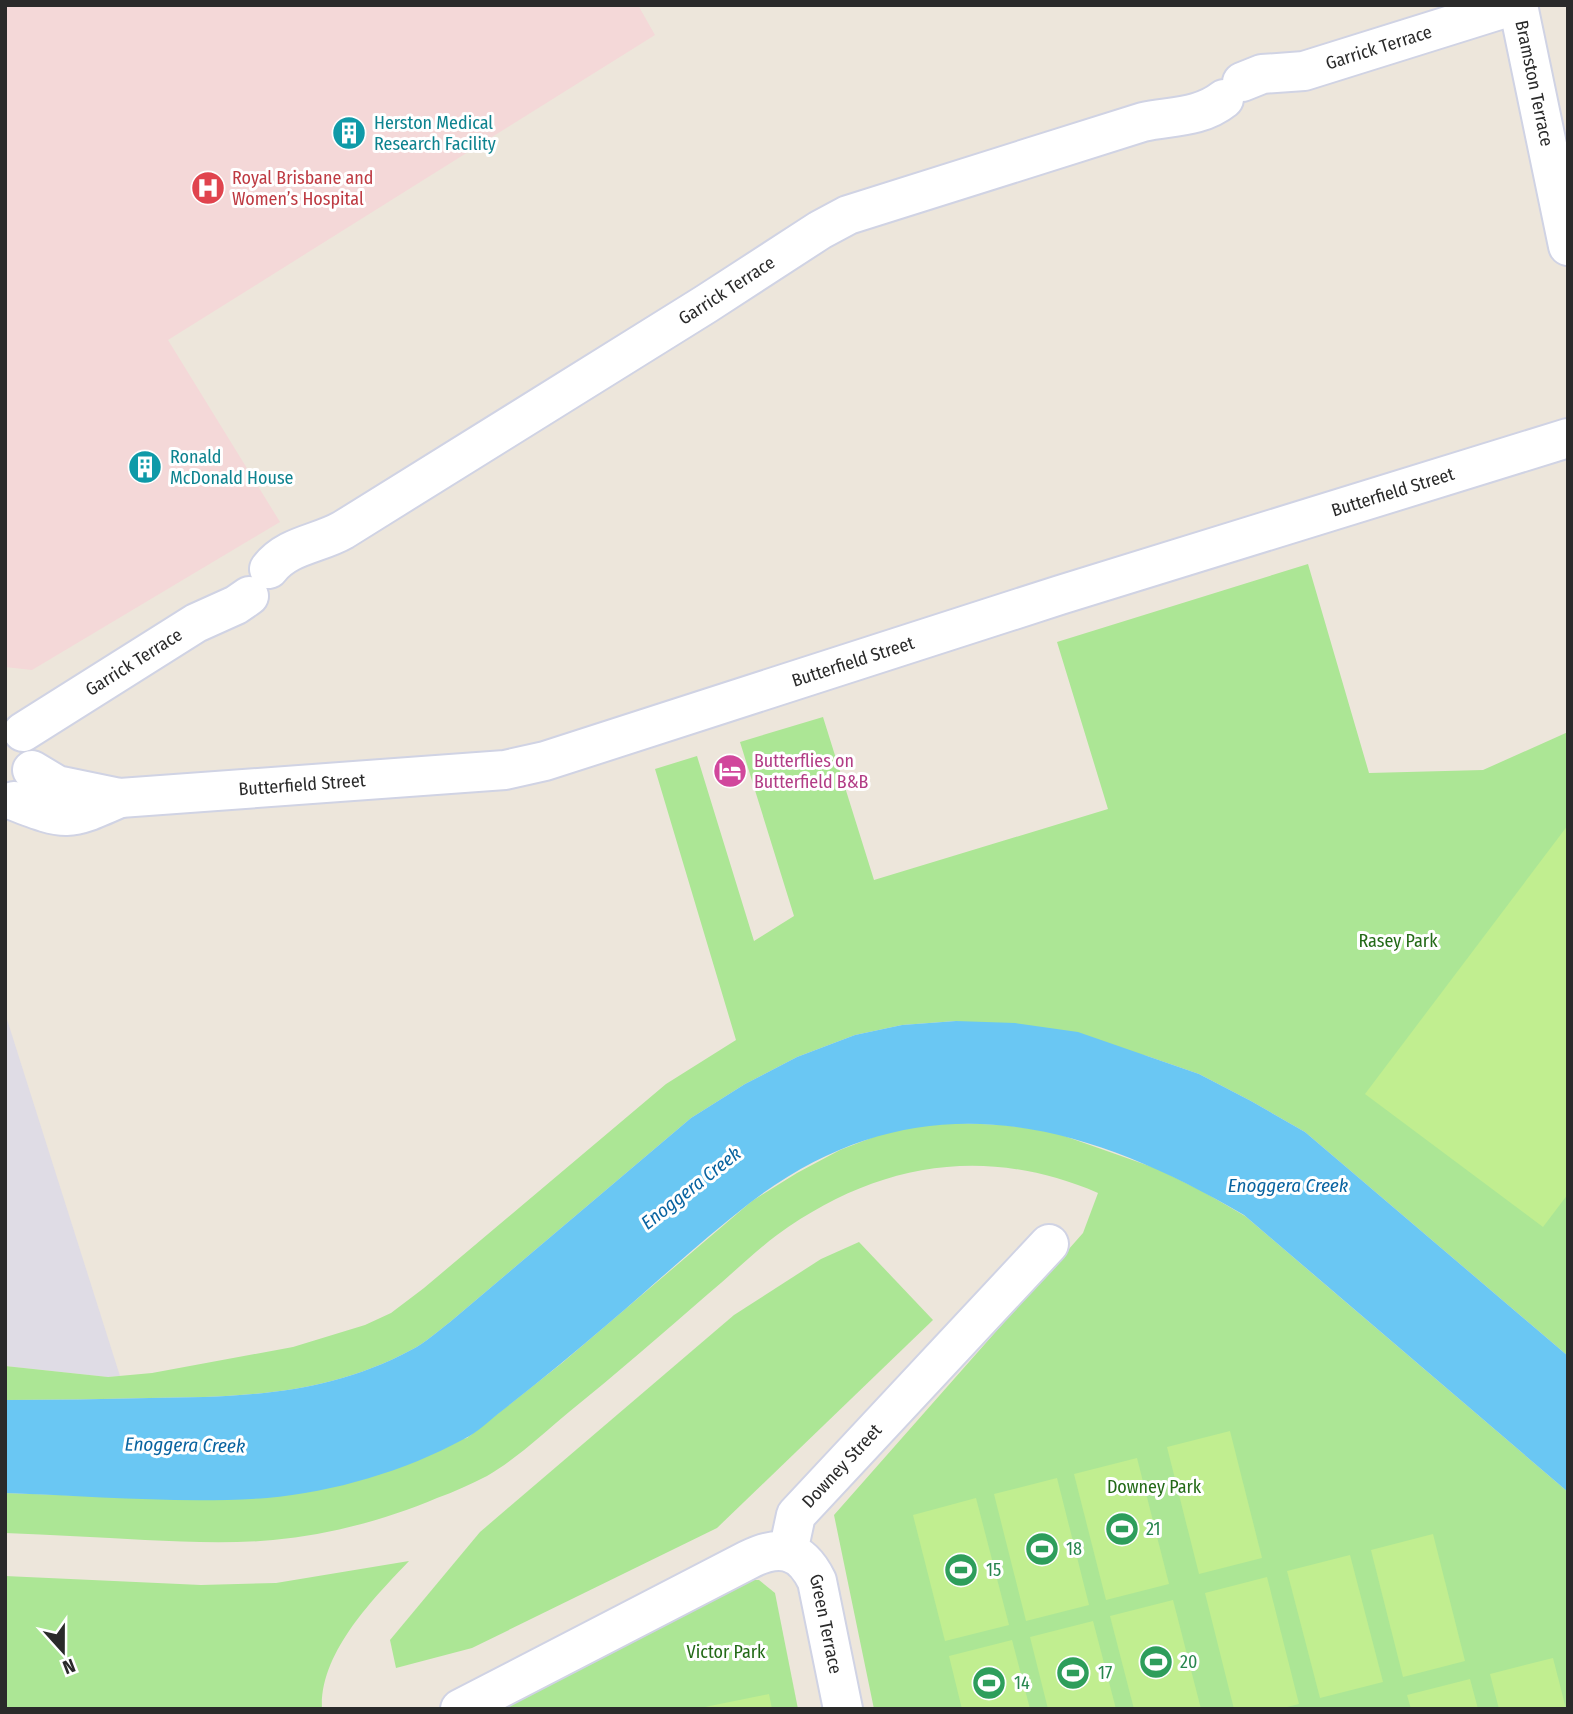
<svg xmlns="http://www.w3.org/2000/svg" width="1573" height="1714" viewBox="0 0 1573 1714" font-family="'Fira Sans Condensed',sans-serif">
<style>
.industrial{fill:#dfdce5}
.medical{fill:#f4d8d8}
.green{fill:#ace695}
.pitch{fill:#c1ee90}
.water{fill:#6ac7f3}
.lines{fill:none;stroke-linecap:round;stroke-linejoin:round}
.minor-casing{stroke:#d0d3e4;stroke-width:42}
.minor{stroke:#fff;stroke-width:38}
.labels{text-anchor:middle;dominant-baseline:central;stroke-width:6;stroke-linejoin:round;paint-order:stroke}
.street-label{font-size:18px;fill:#2a2a2a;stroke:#fff}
.culture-label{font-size:18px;fill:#0d838f;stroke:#fff;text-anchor:start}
.health-label{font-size:18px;fill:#be3a42;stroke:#fff;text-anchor:start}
.hotel-label{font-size:18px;fill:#b23c85;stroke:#fff;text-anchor:start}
.park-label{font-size:18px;fill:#236a17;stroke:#fff}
.leisure-label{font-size:18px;fill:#27864d;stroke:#fff;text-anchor:start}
.water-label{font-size:19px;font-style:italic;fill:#0863a0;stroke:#fff}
</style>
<rect width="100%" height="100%" fill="#ede6db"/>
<!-- industrial -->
<path class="industrial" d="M5,1013L120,1376L108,1377L5,1366Z"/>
<!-- medical -->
<path class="medical" d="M5,5H638L655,35L168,340L280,522L32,670L5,667Z"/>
<!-- green -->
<g class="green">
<path d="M1308,564L1369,773L1483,770L1568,732V1356L1305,1132L1251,1101L1199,1074L1147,1056L956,1021L902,1025L855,1035L797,1057L745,1084L691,1118L450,1322C438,1331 425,1343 411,1350C327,1395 243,1397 150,1398C102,1399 54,1400 5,1400V1366L108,1377L152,1373L293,1347L365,1325L391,1313L424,1288L666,1084L736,1040L655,769L697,756L754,941L794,916L740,742L823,717L874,880L1108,809L1057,642Z"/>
<path d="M957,1123L1005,1125L1053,1132L1158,1169L1202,1191L1245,1216L1568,1492V1709H874L834,1515L1083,1233L1098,1193C984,1144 876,1163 777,1235C753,1253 731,1275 708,1294C662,1334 616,1374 569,1412C544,1433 515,1460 487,1476C471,1484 454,1492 437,1498C385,1520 328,1535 273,1540C230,1544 187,1542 145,1540C98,1537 52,1535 5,1533V1493L202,1500L467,1438L562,1363L752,1201L797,1173L840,1150L884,1133L916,1126Z"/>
<path d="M859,1242L933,1320L717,1528L472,1648L396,1668L390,1640L480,1532L734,1315L821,1259Z"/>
<path d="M409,1561C374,1598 319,1653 322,1709H5V1576L201,1585L276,1583Z"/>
<path d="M743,1580H759L775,1593L798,1709H481Z"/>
</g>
<!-- pitch -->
<g class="pitch">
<path d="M1568,825V1194L1543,1227L1365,1094Z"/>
<path d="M1230,1431L1262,1558L1199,1574L1167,1447Z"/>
<path d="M1137,1458L1169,1584L1106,1600L1074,1474Z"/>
<path d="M1057,1478L1089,1605L1026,1621L994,1494Z"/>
<path d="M976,1498L1009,1625L945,1641L913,1515Z"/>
<path d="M1433,1534L1465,1661L1403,1677L1371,1550Z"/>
<path d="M1350,1555L1383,1682L1320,1698L1287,1571Z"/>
<path d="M1267,1577L1299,1704L1279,1709H1234L1205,1593Z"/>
<path d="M1173,1600L1201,1709H1134L1110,1616Z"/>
<path d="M1093,1621L1116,1709H1048L1030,1637Z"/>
<path d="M1012,1640L1030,1709H962L949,1656Z"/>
<path d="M1553,1658L1566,1709H1499L1490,1674Z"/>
<path d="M1470,1679L1478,1709H1411L1407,1695Z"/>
<path d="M769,1694L772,1709H705V1707Z"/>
</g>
<!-- water -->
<path class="water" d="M956,1021L1015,1023L1078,1032L1199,1074L1251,1101L1305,1132L1568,1356V1492L1244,1215C1079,1118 916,1076 751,1202C702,1240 656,1283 609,1323C574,1353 539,1382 503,1410C490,1420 478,1432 464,1439C405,1471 334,1492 267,1498C180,1504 92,1496 5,1493V1400C54,1400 102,1399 150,1398C243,1397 327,1395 411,1350C425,1343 438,1331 450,1322L691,1118L745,1084L797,1057L855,1035L902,1025Z"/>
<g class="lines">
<!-- minor casing -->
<g class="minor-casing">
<g id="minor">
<path id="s1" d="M1518,5L1568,246"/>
<path id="s2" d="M1242,82L1262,74L1304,71L1515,5"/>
<path id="s3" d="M269,569C287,545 319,544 343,530L706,304L820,230L848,215L1143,122C1171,116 1200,118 1224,99"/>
<path id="s4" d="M23,732L196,623L236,605L249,596"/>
<path id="s5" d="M32,770L57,785L120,798L505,770L545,761L1060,595L1568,438"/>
<path d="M14,801C68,822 68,821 120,798"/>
<path id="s6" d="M788,1552L796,1515L1049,1244"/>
<path id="s7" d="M460,1709L748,1560C779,1544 801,1548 817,1581L843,1709"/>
</g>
</g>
<!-- minor -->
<use href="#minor" class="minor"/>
</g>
<!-- icons -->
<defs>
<g id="building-disc" transform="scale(1.75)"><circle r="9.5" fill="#0f9aa8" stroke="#fff"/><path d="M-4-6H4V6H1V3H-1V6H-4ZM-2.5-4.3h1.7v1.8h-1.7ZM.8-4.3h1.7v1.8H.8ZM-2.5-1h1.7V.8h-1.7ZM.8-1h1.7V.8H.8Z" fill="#fff"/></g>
<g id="hospital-disc" transform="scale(1.75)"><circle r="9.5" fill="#e0444e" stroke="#fff"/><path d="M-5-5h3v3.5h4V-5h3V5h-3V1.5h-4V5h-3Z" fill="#fff"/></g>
<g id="hotel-disc" transform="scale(1.75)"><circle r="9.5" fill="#d1479c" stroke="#fff"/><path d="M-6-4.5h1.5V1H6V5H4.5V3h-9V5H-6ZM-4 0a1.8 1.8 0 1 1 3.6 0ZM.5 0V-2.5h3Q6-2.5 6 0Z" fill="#fff"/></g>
<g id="stadium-disc" transform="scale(1.75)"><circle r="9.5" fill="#2e9e5b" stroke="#fff"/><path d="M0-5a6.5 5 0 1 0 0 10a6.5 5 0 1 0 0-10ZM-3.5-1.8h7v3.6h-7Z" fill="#fff"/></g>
</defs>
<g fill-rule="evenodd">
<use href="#building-disc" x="349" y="133"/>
<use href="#hospital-disc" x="208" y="188"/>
<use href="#building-disc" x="145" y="467"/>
<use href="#hotel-disc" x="730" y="771"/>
<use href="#stadium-disc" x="1122" y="1529"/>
<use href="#stadium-disc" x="1042" y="1549"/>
<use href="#stadium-disc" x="961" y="1570"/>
<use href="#stadium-disc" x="1156" y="1662"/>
<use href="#stadium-disc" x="1073" y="1673"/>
<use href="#stadium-disc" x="989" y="1683"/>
</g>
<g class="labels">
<!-- street labels -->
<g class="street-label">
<text stroke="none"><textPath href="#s2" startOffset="142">Garrick Terrace</textPath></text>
<text stroke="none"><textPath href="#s1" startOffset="80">Bramston Terrace</textPath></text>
<text stroke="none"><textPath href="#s3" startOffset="537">Garrick Terrace</textPath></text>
<text stroke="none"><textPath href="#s5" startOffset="1410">Butterfield Street</textPath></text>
<text stroke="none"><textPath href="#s4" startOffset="131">Garrick Terrace</textPath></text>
<text stroke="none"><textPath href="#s5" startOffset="844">Butterfield Street</textPath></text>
<text stroke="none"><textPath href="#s5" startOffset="276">Butterfield Street</textPath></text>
<text stroke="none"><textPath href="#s6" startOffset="105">Downey Street</textPath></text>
<text stroke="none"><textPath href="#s7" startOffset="452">Green Terrace</textPath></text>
</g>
<!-- culture labels -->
<g class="culture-label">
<text x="374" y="123">Herston Medical<tspan x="374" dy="21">Research Facility</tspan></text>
<text x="170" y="457">Ronald<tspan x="170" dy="21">McDonald House</tspan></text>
</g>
<!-- health labels -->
<g class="health-label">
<text x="232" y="178">Royal Brisbane and<tspan x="232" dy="21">Women’s Hospital</tspan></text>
</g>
<!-- hotel labels -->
<g class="hotel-label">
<text x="754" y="761">Butterflies on<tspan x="754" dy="21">Butterfield B&amp;B</tspan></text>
</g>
<!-- park labels -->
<g class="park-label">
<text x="1398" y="941">Rasey Park</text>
<text x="1154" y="1487">Downey Park</text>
<text x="726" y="1652">Victor Park</text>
</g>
<!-- leisure labels -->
<g class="leisure-label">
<text x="1146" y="1529">21</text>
<text x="1066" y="1549">18</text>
<text x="986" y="1570">15</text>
<text x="1180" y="1662">20</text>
<text x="1098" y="1673">17</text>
<text x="1014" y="1683">14</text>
</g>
<!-- water labels -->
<g class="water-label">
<text x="1288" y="1185">Enoggera Creek</text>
<text transform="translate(691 1188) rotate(-38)">Enoggera Creek</text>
<text transform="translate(185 1445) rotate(1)">Enoggera Creek</text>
</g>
</g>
<!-- border -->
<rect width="1573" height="1714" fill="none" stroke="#2a2a2a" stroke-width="14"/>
<!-- north arrow -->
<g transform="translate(63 1651) rotate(159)" stroke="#ffffff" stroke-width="5" paint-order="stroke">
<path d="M0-5L12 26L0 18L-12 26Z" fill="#2a2a2a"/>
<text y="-10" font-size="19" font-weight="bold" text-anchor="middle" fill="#2a2a2a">N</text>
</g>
</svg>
